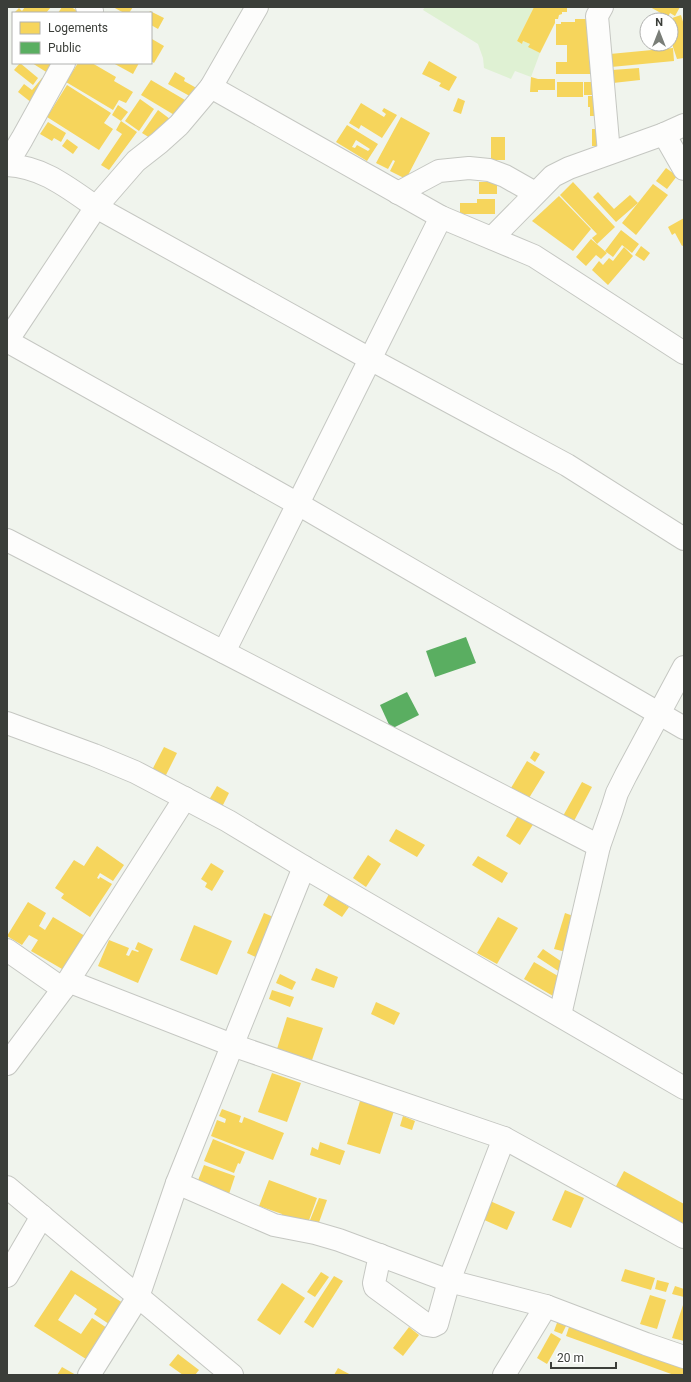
<svg xmlns="http://www.w3.org/2000/svg" width="691" height="1382" viewBox="0 0 691 1382" font-family="Roboto,sans-serif">
<style>
.green{fill:#dff1d3}
.homes{fill:#f6d55c;fill-rule:evenodd}
.public{fill:#5aae61}
.lines{fill:none;stroke-linecap:round;stroke-linejoin:round}
.street-casing{stroke:#c5c7c2;stroke-width:24}
.street{stroke:#fdfdfc;stroke-width:22}
</style>
<rect width="100%" height="100%" fill="#f0f4ed"/>
<!-- green -->
<path class="green" d="M425,7H534L517,41L522,44L523,41L530,44L529,47L540,53L531,77L515,71L511,79L484,68L483,58L478,44L423,10Z"/>
<!-- homes -->
<g class="homes">
<path d="M25,7H51L46,13H17L15,12L19,8L22,11Z"/>
<path d="M62,7H71L81,13H58Z"/>
<path d="M113,7H133L129,13H124Z"/>
<path d="M534,7H567V12H562V14L559,15L558,19H555V23L540,53L528,47L530,44L523,41L522,44L517,41Z"/>
<path d="M650,7H680L675,16L670,13L668,17Z"/>
<path d="M150,11L164,18L158,29L151,25V13H149Z"/>
<path d="M681,15L684,25V58L677,59L671,41V20H666Z"/>
<path d="M575,19H595V74H556V62H567V45H556V24H561V22H575Z"/>
<path d="M152,39L164,46L154,63L151,61Z"/>
<path d="M673,48L674,61L611,67L610,54Z"/>
<path d="M429,61L457,77L449,91L439,86L441,83L422,74Z"/>
<path d="M20,63L38,78L33,85L14,70Z"/>
<path d="M32,63H58L51,75Z"/>
<path d="M78,63H92L116,77L114,81L133,92L126,103L119,100L113,110L66,82Z"/>
<path d="M113,63H139L133,74Z"/>
<path d="M639,68L640,80L613,83L612,70Z"/>
<path d="M175,72L185,78L184,81L200,90L195,99L168,84Z"/>
<path d="M531,77L538,79H555V90H538V92H530Z"/>
<path d="M42,78L47,83L32,103L18,92L24,84L32,90Z"/>
<path d="M151,80L185,100L176,116L141,95Z"/>
<rect x="557" y="82" width="26" height="15"/>
<rect x="584" y="82" width="16" height="13"/>
<path d="M67,85L111,113L104,123L113,129L99,150L47,117Z"/>
<path d="M588,96H603V116H590V107H588Z"/>
<path d="M458,98L465,101L461,114L453,111Z"/>
<path d="M140,99L154,109L139,131L125,121Z"/>
<path d="M361,103L384,117L386,114L382,111L384,108L397,115L382,138L361,125L359,129L349,123Z"/>
<path d="M118,105L128,112L121,121L112,115Z"/>
<path d="M158,110L170,119L155,141L142,133Z"/>
<path d="M401,117L430,133L406,179L390,171L395,161L393,160L388,169L376,163Z"/>
<path d="M121,121L137,132L109,170L101,165L122,134L116,130Z"/>
<path d="M48,122L66,133L61,142L54,138L52,141L40,134Z"/>
<path d="M347,125L378,144L367,161L336,142ZM356,140L370,149L368,151L357,145L355,148L352,147Z"/>
<rect x="592" y="129" width="13" height="17"/>
<rect x="491" y="137" width="14" height="23"/>
<path d="M67,139L78,147L73,154L62,146Z"/>
<path d="M666,168L677,176L667,189L656,181Z"/>
<rect x="479" y="182" width="18" height="12"/>
<path d="M573,182L615,227L597,244L592,238L597,234L560,195Z"/>
<path d="M653,184L668,195L636,235L622,223Z"/>
<path d="M598,192L614,209L630,195L638,203L616,222L593,197Z"/>
<path d="M559,196L591,229L573,251L532,221Z"/>
<path d="M477,199H495V214H460V203H477Z"/>
<path d="M684,218V245L682,246L675,233L672,235L668,227Z"/>
<path d="M621,230L639,244L632,253L622,245L613,257L605,251Z"/>
<path d="M591,239L607,253L601,259L596,255L586,266L576,257Z"/>
<path d="M641,246L650,253L644,261L635,255Z"/>
<path d="M624,247L633,256L608,285L592,270L599,261L603,265L609,258L613,261Z"/>
<path d="M164,747L177,753L165,777L152,770Z"/>
<path d="M534,751L540,754L535,762L530,758Z"/>
<path d="M527,761L545,772L529,798L511,788Z"/>
<path d="M582,782L592,787L574,821L563,816Z"/>
<path d="M217,786L229,793L222,807L209,800Z"/>
<path d="M519,814L534,823L520,845L506,836Z"/>
<path d="M396,829L425,845L417,857L389,841Z"/>
<path d="M97,846L124,865L113,881L100,873L97,878L99,879L100,877L112,884L90,917L61,898L64,894L55,888L74,860L84,866Z"/>
<path d="M368,855L381,864L366,887L353,878Z"/>
<path d="M478,856L508,873L502,883L472,865Z"/>
<path d="M211,863L224,871L212,891L205,887L207,883L201,879Z"/>
<path d="M329,894L349,907L342,917L323,905Z"/>
<path d="M28,902L46,913L39,926L45,930L53,917L90,939L69,973L31,951L38,940L29,935L22,945L7,936Z"/>
<path d="M264,913L278,919L260,959L247,953Z"/>
<path d="M565,913L576,917L566,952L554,949Z"/>
<path d="M498,917L518,928L497,964L477,953Z"/>
<path d="M194,925L232,941L217,975L180,960Z"/>
<path d="M109,940L129,948L126,955L129,956L132,950L138,952L139,951L135,949L138,942L153,949L138,983L98,966Z"/>
<path d="M543,949L568,966L563,974L537,957Z"/>
<path d="M534,962L563,979L553,996L524,979Z"/>
<path d="M316,968L338,977L334,988L311,980Z"/>
<path d="M280,974L296,982L292,990L276,983Z"/>
<path d="M272,990L294,997L290,1007L269,999Z"/>
<path d="M376,1002L400,1013L394,1025L371,1014Z"/>
<path d="M287,1017L323,1028L312,1060L277,1049Z"/>
<path d="M272,1073L301,1083L287,1122L258,1112Z"/>
<path d="M360,1101L394,1111L380,1154L347,1144Z"/>
<path d="M222,1109L241,1116L239,1122L242,1123L244,1117L284,1133L273,1160L211,1136L217,1120L225,1123L226,1119L219,1116Z"/>
<path d="M403,1116L415,1121L412,1130L400,1126Z"/>
<path d="M213,1139L245,1152L240,1164L238,1163L234,1173L204,1161Z"/>
<path d="M320,1142L345,1151L340,1165L310,1155L312,1147L318,1150Z"/>
<path d="M204,1165L235,1176L229,1194L197,1183Z"/>
<path d="M624,1171L684,1204V1225L615,1188Z"/>
<path d="M269,1180L317,1198L308,1223L279,1222L282,1214L259,1206Z"/>
<path d="M565,1190L584,1198L571,1228L552,1220Z"/>
<path d="M319,1198L327,1200L317,1228L308,1225Z"/>
<path d="M490,1201L515,1212L507,1230L482,1219Z"/>
<path d="M625,1269L655,1278L651,1290L621,1281Z"/>
<path d="M71,1270L123,1303L109,1324L94,1314L97,1309L75,1294L58,1320L81,1334L92,1318L107,1328L86,1359L34,1326Z"/>
<path d="M321,1272L329,1277L315,1297L307,1292Z"/>
<path d="M334,1276L343,1281L313,1328L304,1322Z"/>
<path d="M657,1280L669,1283L666,1292L655,1289Z"/>
<path d="M282,1283L305,1298L280,1335L257,1320Z"/>
<path d="M675,1286L684,1289V1297L672,1294Z"/>
<path d="M650,1295L666,1300L657,1329L640,1324Z"/>
<path d="M684,1302V1341L672,1338Z"/>
<path d="M558,1320L567,1324L562,1334L554,1331Z"/>
<path d="M570,1324L684,1366V1375H674L566,1336Z"/>
<path d="M409,1327L419,1335L403,1356L393,1348Z"/>
<path d="M551,1333L561,1339L547,1364L537,1358Z"/>
<path d="M178,1354L199,1370L195,1375H183L169,1365Z"/>
<path d="M62,1367L76,1375H57Z"/>
<path d="M338,1368L351,1375H334Z"/>
</g>
<!-- public -->
<g class="public">
<path d="M466,637L476,663L435,677L426,651Z"/>
<path d="M407,692L419,715L391,729L380,705Z"/>
</g>
<g class="lines">
<!-- street casing -->
<g class="street-casing">
<g id="street">
<path d="M87,7L92,11"/>
<path d="M602,7L597,16L609,153"/>
<path d="M211,87L441,217L534,256L684,353"/>
<path d="M664,134L684,169"/>
<path d="M7,164L22,139L64,63"/>
<path d="M7,165C43,167 67,187 96,207L370,359L567,465L684,539"/>
<path d="M398,193L439,171L469,168L489,170L505,176L535,193"/>
<path d="M492,238L553,176L569,168L664,134L684,125"/>
<path d="M7,341L298,504L684,728"/>
<path d="M7,341L96,207L136,161L159,143L179,125L211,87L257,7"/>
<path d="M7,540L599,846"/>
<path d="M224,652L441,217"/>
<path d="M7,723L94,755L135,772L228,821L304,867L684,1088"/>
<path d="M7,950L63,989"/>
<path d="M68,981L232,1045L504,1138L684,1237"/>
<path d="M560,1015L599,846L612,809L617,793L626,775L684,667"/>
<path d="M7,1064L63,989L185,798"/>
<path d="M177,1183L274,1225L315,1233L339,1240L449,1281L546,1306L646,1344L684,1357"/>
<path d="M7,1187L232,1375"/>
<path d="M380,1255L374,1283L375,1287L427,1325L433,1326L437,1324L449,1281L504,1138"/>
<path d="M7,1276L42,1216"/>
<path d="M89,1375L138,1297L177,1183L304,867"/>
<path d="M504,1375L546,1306"/>
</g>
</g>
<!-- street -->
<use href="#street" class="street"/>
</g>
<!-- border -->
<rect width="691" height="1382" fill="none" stroke="#3b3e39" stroke-width="16"/>
<!-- legend -->
<rect x="12" y="12" width="140" height="52" fill="#ffffff" stroke="#b1b2b0"/>
<rect x="20" y="22" width="20" height="12" fill="#f6d55c" stroke="#b1b2b0"/>
<text x="48" y="32" font-size="12" fill="#3b3e39">Logements</text>
<rect x="20" y="42" width="20" height="12" fill="#5aae61" stroke="#b1b2b0"/>
<text x="48" y="52" font-size="12" fill="#3b3e39">Public</text>
<!-- north arrow -->
<g transform="translate(659 32)"><circle r="19" fill="#ffffff" stroke="#b1b2b0"/>
<path d="M0-3L7 15L0 10L-7 15Z" fill="#7a7e78"/>
<text y="-6" font-size="11" font-weight="bold" text-anchor="middle" fill="#3b3e39">N</text>
</g>
<!-- scale -->
<path d="M551 1362v6h65v-6" fill="none" stroke="#3b3e39" stroke-width="2"/>
<text x="557" y="1362" font-size="12" fill="#3b3e39" stroke="#ffffff" stroke-width="3" paint-order="stroke">20 m</text>
</svg>
